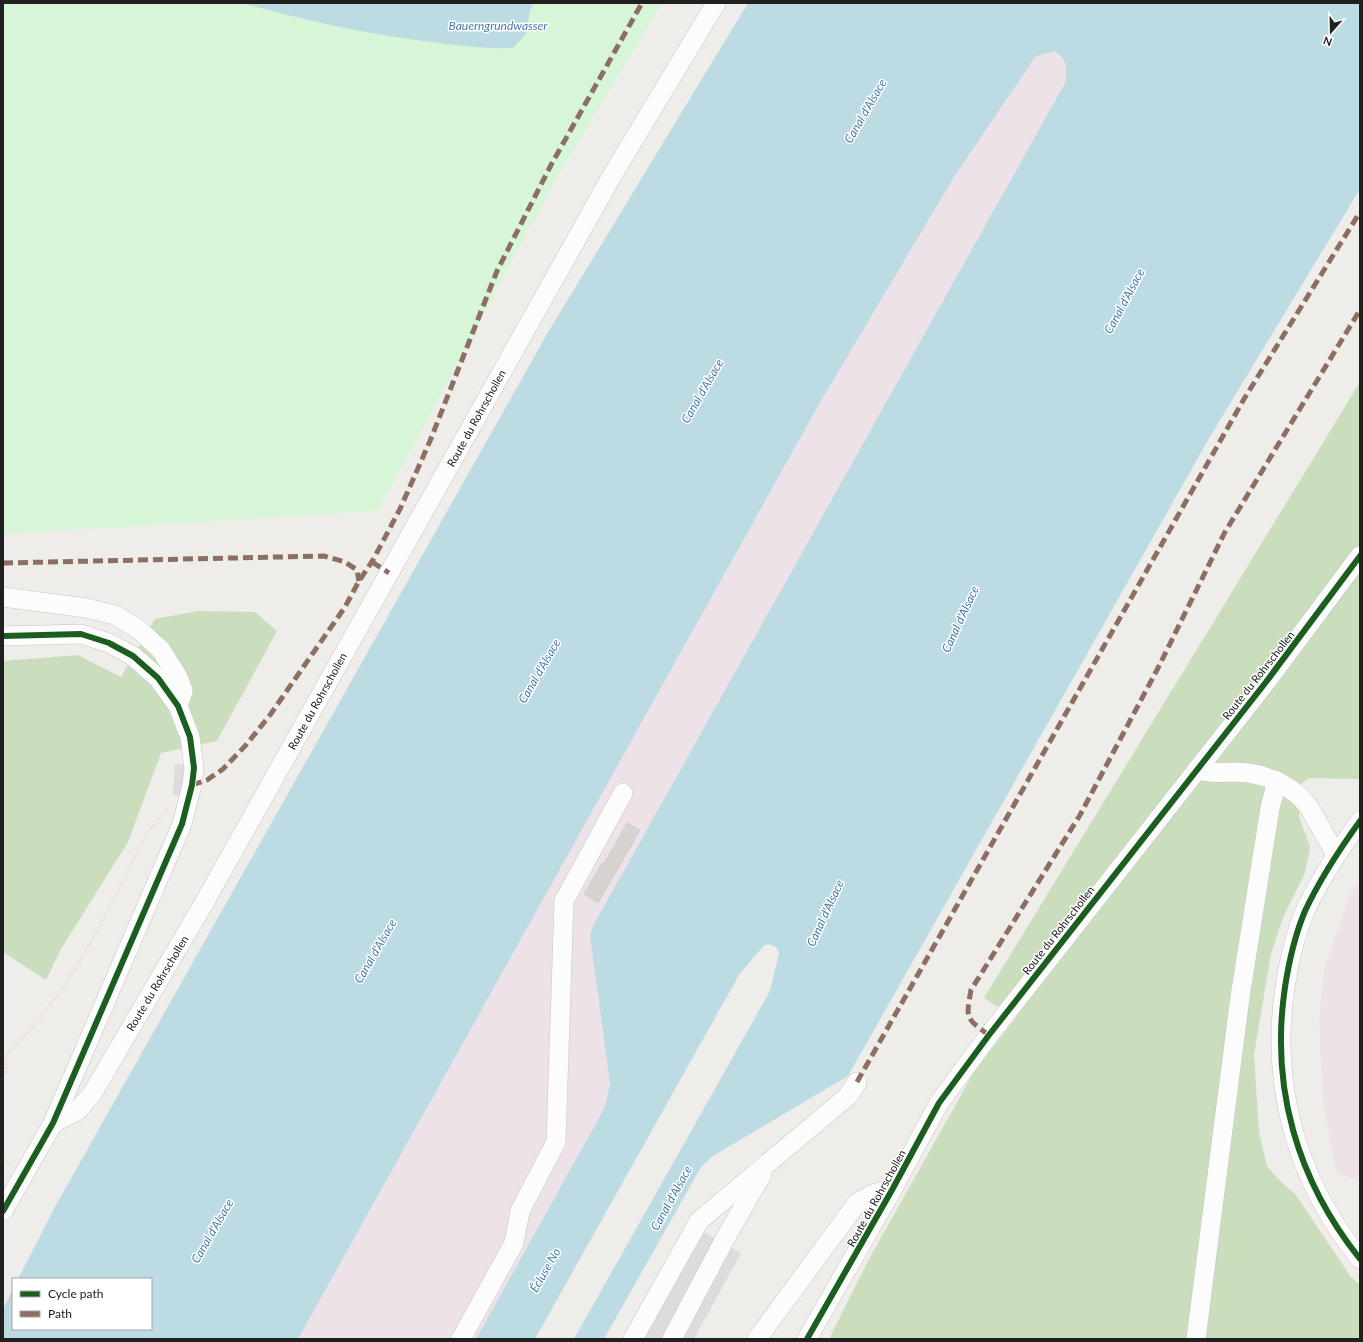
<svg xmlns="http://www.w3.org/2000/svg" width="1363" height="1342" viewBox="0 0 1363 1342" font-family="Lato,sans-serif">
<style>
.industrial{fill:#ece2e8}
.religious{fill:#dddcda}
.forest{fill:#cadebe}
.park{fill:#d7f5d7}
.water{fill:#bddbe2}
.building{fill:#d6d3d0;stroke:#d2ceca}
.lines{fill:none;stroke-linecap:round;stroke-linejoin:round}
.minor-casing{stroke:#c7c6c5;stroke-width:20}
.path{stroke:#ecdcda;stroke-width:2.5;stroke-dasharray:2 2;stroke-linecap:butt}
.minor{stroke:#fdfcfc;stroke-width:19}
.quiet{stroke:#8d6e63;stroke-width:5;stroke-dasharray:10 5;stroke-linecap:butt}
.cycleway-casing{stroke:#fff;stroke-width:8}
.cycleway{stroke:#1b5e20;stroke-width:6}
.labels{text-anchor:middle;dominant-baseline:central;stroke-width:3;stroke-linejoin:round;paint-order:stroke}
.street-label{font-size:11px;fill:#202020;stroke:#fff}
.water-label{font-size:12px;font-style:italic;fill:#477aab;stroke:#fff}
</style>
<rect width="100%" height="100%" fill="#efede9"/>
<!-- industrial -->
<g class="industrial">
<path d="M1055,51L1063,57L1068,69L1065,83L590,936L610,1084L605,1107L476,1339H298L818,406L954,177L1036,56Z"/>
<path d="M1360,880V1182L1336,1172L1323,1100L1319,1021L1324,970L1350,894Z"/>
</g>
<!-- religious -->
<g class="religious">
<path d="M175,764L189,765L185,797L173,795Z"/>
<path d="M704,1232L741,1253L694,1339H644Z"/>
</g>
<!-- forest -->
<g class="forest">
<path d="M1360,382V779L1309,778L1301,784L1299,816L1310,847L1305,873L1284,915L1271,954L1254,1055L1259,1132L1267,1166L1279,1180L1296,1195L1351,1277L1360,1285V1339H829L869,1259L974,1072L1015,1019L984,998Z"/>
<path d="M198,611L255,612L277,631L217,741L161,753L128,842L61,949L46,980L3,952V661L78,655L121,677L155,619Z"/>
</g>
<!-- park -->
<path class="park" d="M3,3H662L556,179L378,511L3,534Z"/>
<!-- water -->
<g class="water">
<path d="M242,3H534L530,11L526,34L513,48C481,49 456,45 424,41C362,33 302,20 242,3Z"/>
<path d="M748,3H1360V189L1211,435L848,1076L713,1156L701,1167L604,1339H574L770,991L779,953C778,946 771,943 764,945L739,975L535,1339H476L605,1107L610,1084L590,936L593,926L1065,83C1068,69 1067,60 1055,51L1036,56L954,177L818,406L298,1339H3V1309L13,1289V1329H151V1279H18L56,1205L547,334Z"/>
</g>
<!-- building -->
<path class="building" d="M627,823L640,830L598,903L584,894L602,863L604,864Z"/>
<g class="lines">
<!-- minor casing -->
<g class="minor-casing">
<g id="minor">
<path d="M3,597L86,608L115,615L137,628L161,650L178,677L183,691L178,706"/>
<path d="M3,636L81,634L109,643L133,656L158,678L178,706L190,737L194,768L192,785L182,824L94,1028L53,1123L3,1211"/>
<path d="M1197,769C1213,776 1231,770 1248,773C1270,776 1294,787 1308,806C1318,821 1325,838 1336,853"/>
<path d="M1360,821C1339,850 1320,879 1305,911C1295,935 1289,961 1285,987C1270,1087 1297,1180 1360,1259"/>
<path d="M53,1123L77,1111L92,1094L204,903L613,174L716,3"/>
<path d="M461,1339L514,1243L520,1211L556,1142L564,901L623,793"/>
<path d="M633,1339L699,1221L848,1096L857,1082"/>
<path d="M672,1339L726,1237L762,1174"/>
<path d="M757,1339L857,1203L875,1193L892,1190"/>
<path d="M807,1339L892,1190L939,1103L989,1035L1266,682L1360,556"/>
<path d="M1196,1339L1240,997L1270,808L1277,781"/>
</g>
</g>
<!-- path -->
<g class="path">
<path d="M3,1073H7L5,1057C36,1025 64,990 86,951C97,931 108,910 119,889C131,865 146,826 168,810"/>
<path d="M3,1159L11,1164"/>
</g>
<!-- minor -->
<use href="#minor" class="minor"/>
<!-- quiet -->
<g class="quiet">
<path d="M372,562L389,573"/>
<path d="M3,563L324,556L345,562L357,570L359,581"/>
<path d="M192,785L207,780L223,769L246,745L270,715L345,607L359,581L373,560L400,509L430,441L497,271L551,165L642,3"/>
<path d="M989,1035C965,1018 966,1018 971,990L1080,815L1158,668L1225,532L1360,310"/>
<path d="M857,1082L1244,399L1360,212"/>
</g>
<!-- cycleway casing -->
<g class="cycleway-casing">
<g id="cycleway">
<path d="M3,636L81,634L109,643L133,656L158,678L178,706L190,737L194,768L192,785L182,824L94,1028L53,1123L3,1211"/>
<path d="M1360,821C1339,850 1320,879 1305,911C1295,935 1289,961 1285,987C1270,1087 1297,1180 1360,1259"/>
<path d="M807,1339L892,1190L939,1103L989,1035L1266,682L1360,556"/>
</g>
</g>
<!-- cycleway -->
<use href="#cycleway" class="cycleway"/>
</g>
<g class="labels">
<!-- street labels -->
<g class="street-label">
<text transform="translate(476 418) rotate(-61)">Route du Rohrschollen</text>
<text transform="translate(1258 675) rotate(-52)">Route du Rohrschollen</text>
<text transform="translate(317 701) rotate(-61)">Route du Rohrschollen</text>
<text transform="translate(1058 930) rotate(-52)">Route du Rohrschollen</text>
<text transform="translate(157 983) rotate(-59)">Route du Rohrschollen</text>
<text transform="translate(876 1198) rotate(-61)">Route du Rohrschollen</text>
</g>
<!-- water labels -->
<g class="water-label">
<text x="498" y="25">Bauerngrundwasser</text>
<text transform="translate(865 111) rotate(-60)">Canal d'Alsace</text>
<text transform="translate(1124 301) rotate(-62)">Canal d'Alsace</text>
<text transform="translate(702 391) rotate(-60)">Canal d'Alsace</text>
<text transform="translate(960 619) rotate(-65)">Canal d'Alsace</text>
<text transform="translate(539 671) rotate(-60)">Canal d'Alsace</text>
<text transform="translate(825 913) rotate(-65)">Canal d'Alsace</text>
<text transform="translate(375 951) rotate(-60)">Canal d'Alsace</text>
<text transform="translate(671 1198) rotate(-61)">Canal d'Alsace</text>
<text transform="translate(212 1231) rotate(-60)">Canal d'Alsace</text>
<text transform="translate(545 1270) rotate(-60)">Écluse No</text>
</g>
</g>
<!-- border -->
<rect width="1363" height="1342" fill="none" stroke="#202020" stroke-width="8"/>
<!-- legend -->
<rect x="12" y="1278" width="140" height="52" fill="#ffffff" stroke="#a6a6a6"/>
<rect x="20" y="1291" width="20" height="6" fill="#1b5e20" stroke="#a6a6a6"/>
<text x="48" y="1298" font-size="12" fill="#202020">Cycle path</text>
<rect x="20" y="1311" width="20" height="6" fill="#8d6e63" stroke="#a6a6a6"/>
<text x="48" y="1318" font-size="12" fill="#202020">Path</text>
<!-- north arrow -->
<g transform="translate(1331 32) rotate(200)" stroke="#ffffff" stroke-width="3" paint-order="stroke">
<path d="M0-3L7 15L0 10L-7 15Z" fill="#202020"/>
<text y="-6" font-size="11" font-weight="bold" text-anchor="middle" fill="#202020">N</text>
</g>
</svg>
